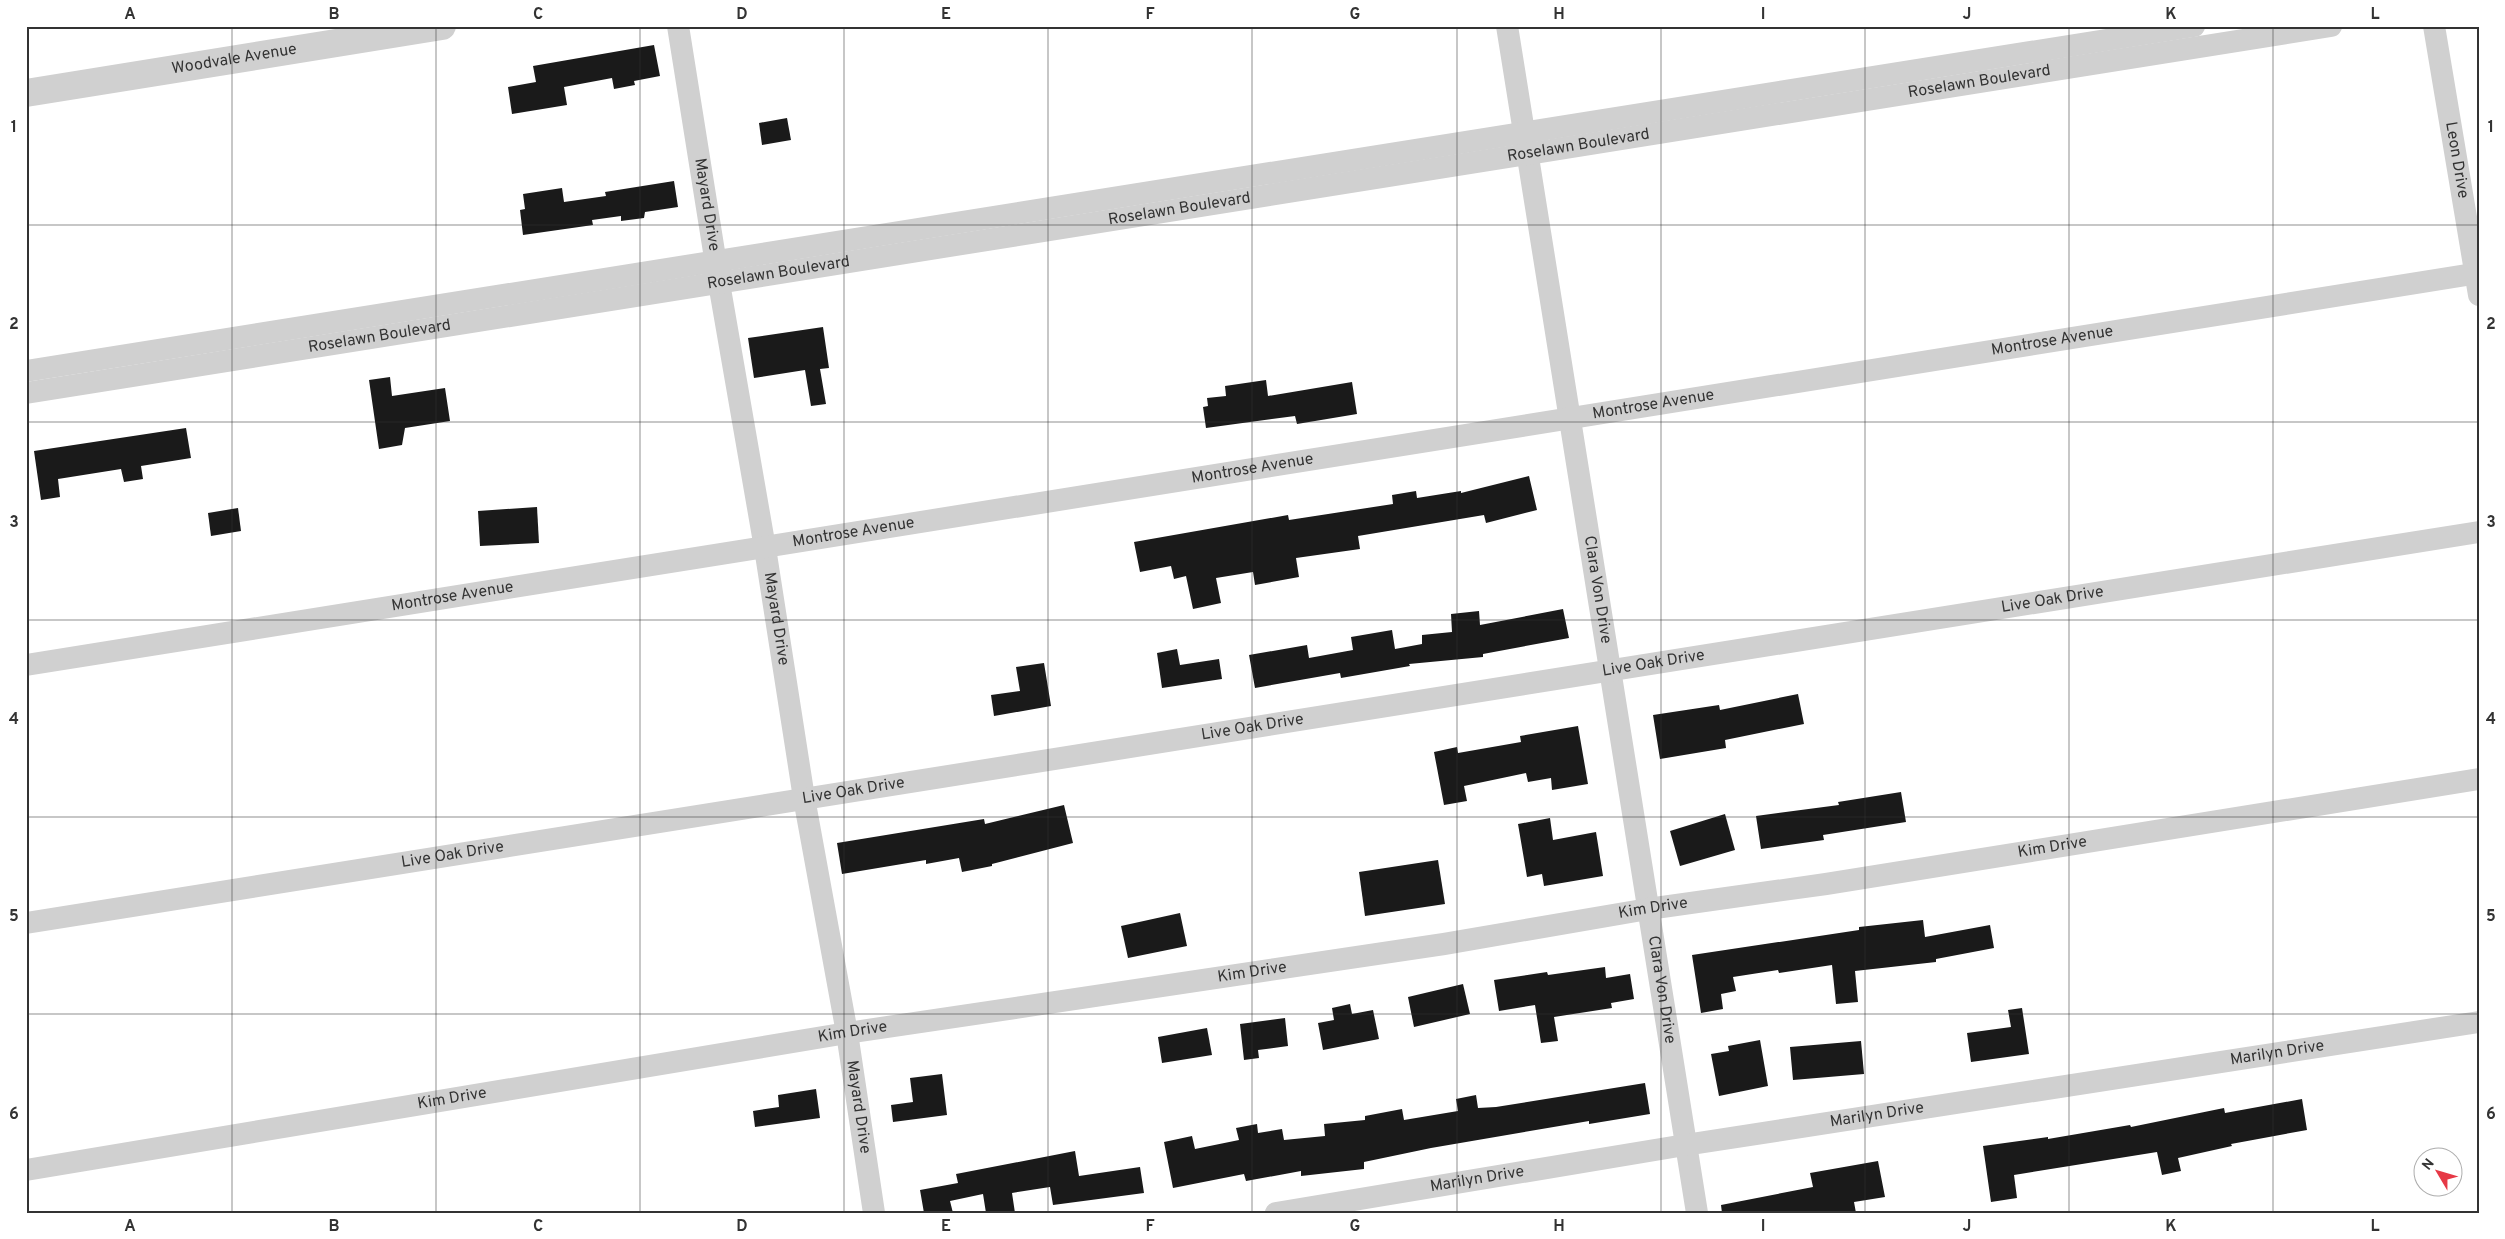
<svg xmlns="http://www.w3.org/2000/svg" width="2505" height="1239" viewBox="0 0 2505 1239" font-family="Overpass,sans-serif">
<style>
.building{fill:#1a1a1a}
.lines{fill:none;stroke-linecap:round;stroke-linejoin:round}
.minor{stroke:#d0d0d0;stroke-width:22}
.tertiary{stroke:#d0d0d0;stroke-width:28}
.grid{fill:none;stroke:#333;stroke-width:1;stroke-opacity:0.55}
.labels{text-anchor:middle;dominant-baseline:central;stroke-width:5;stroke-linejoin:round;paint-order:stroke}
.street-label{font-size:16px;fill:#333;stroke:#fff}
.neatline{fill:none;stroke:#333;stroke-width:2}
.grid-label{font-size:16px;text-anchor:middle;font-weight:bold;fill:#333}
</style>
<rect width="100%" height="100%" fill="#fff"/>
<!-- building -->
<g class="building">
<path d="M654,45L660,76L634,81L635,85L614,89L612,78L564,87L567,105L512,114L508,87L536,82L533,66Z"/>
<path d="M787,118L791,140L762,145L759,123Z"/>
<path d="M674,181L678,207L645,212L644,218L621,221V216L592,220L593,225L523,235L520,210L525,209L523,194L562,188L564,202L606,196L605,192Z"/>
<path d="M823,327L829,368L820,369L826,404L811,406L805,370L754,378L748,338Z"/>
<path d="M390,377L392,396L445,388L450,421L405,428L402,445L379,449L369,380Z"/>
<path d="M1266,380L1268,396L1352,382L1357,414L1297,424L1295,416L1206,428L1203,407L1208,406L1207,398L1226,396L1225,386Z"/>
<path d="M186,428L191,458L141,466L143,479L124,482L121,469L58,479L60,497L41,500L34,451Z"/>
<path d="M1529,476L1537,510L1486,523L1484,515L1358,536L1360,549L1296,558L1299,577L1255,585L1253,572L1216,578L1221,603L1193,609L1186,576L1174,579L1171,566L1140,572L1134,542L1288,515L1289,520L1393,504L1392,495L1416,491L1417,498L1461,491V493Z"/>
<path d="M537,507L539,543L480,546L478,511Z"/>
<path d="M238,508L241,531L211,536L208,513Z"/>
<path d="M1563,609L1569,638L1483,654V657L1409,664L1410,666L1341,678L1340,673L1255,688L1249,655L1307,645L1309,658L1353,650L1351,637L1392,630L1395,649L1422,644V635L1452,632L1451,614L1479,611L1480,625Z"/>
<path d="M1177,649L1180,665L1219,659L1222,679L1162,688L1157,653Z"/>
<path d="M1044,663L1051,706L994,716L991,695L1020,691L1016,667Z"/>
<path d="M1798,694L1804,724L1725,740L1726,748L1660,759L1653,715L1719,705L1720,710Z"/>
<path d="M1578,726L1588,784L1552,790L1551,778L1528,782L1526,773L1464,786L1467,801L1444,805L1434,752L1457,747L1458,753L1521,742L1520,736Z"/>
<path d="M1901,792L1906,822L1823,835L1824,840L1761,849L1756,816L1839,805L1838,802Z"/>
<path d="M1064,805L1073,843L992,864V866L962,872L959,858L926,864V860L842,874L837,843L984,819L985,824Z"/>
<path d="M1725,814L1735,850L1680,866L1670,831Z"/>
<path d="M1550,818L1553,840L1596,832L1603,876L1544,886L1542,874L1527,877L1518,824Z"/>
<path d="M1438,860L1445,904L1365,916L1359,872Z"/>
<path d="M1180,913L1187,946L1128,958L1121,926Z"/>
<path d="M1923,920L1925,937L1990,925L1994,948L1936,959V962L1855,971L1858,1002L1836,1004L1832,965L1779,973L1778,970L1733,977L1736,991L1721,994L1723,1009L1701,1013L1692,955L1859,930V927Z"/>
<path d="M1605,967L1606,978L1630,974L1634,999L1611,1003L1612,1008L1554,1017L1558,1041L1541,1043L1535,1005L1499,1011L1494,980L1547,972L1548,975Z"/>
<path d="M1463,984L1470,1014L1414,1027L1408,997Z"/>
<path d="M1350,1004L1352,1014L1373,1010L1379,1039L1323,1050L1318,1023L1334,1020L1332,1008Z"/>
<path d="M2022,1008L2029,1054L1971,1062L1967,1033L2011,1027L2008,1010Z"/>
<path d="M1285,1018L1288,1046L1258,1050L1259,1058L1244,1060L1240,1024Z"/>
<path d="M1207,1028L1212,1055L1162,1063L1158,1037Z"/>
<path d="M1760,1040L1768,1086L1719,1096L1711,1054L1729,1051L1728,1046Z"/>
<path d="M1861,1041L1864,1074L1793,1080L1790,1047Z"/>
<path d="M942,1074L947,1115L893,1122L891,1105L913,1102L910,1078Z"/>
<path d="M1645,1083L1650,1114L1589,1124V1121L1431,1148L1364,1162V1169L1301,1176V1171L1246,1181L1244,1174L1173,1188L1164,1142L1192,1136L1195,1149L1239,1140L1236,1128L1257,1124L1258,1133L1282,1129L1284,1140L1325,1136L1324,1124L1365,1120V1116L1402,1109L1404,1120L1458,1111L1456,1099L1476,1095L1478,1108L1496,1107Z"/>
<path d="M816,1089L820,1118L755,1127L753,1111L779,1107L778,1095Z"/>
<path d="M2302,1099L2307,1130L2231,1144L2232,1146L2178,1158L2181,1171L2162,1175L2157,1152L2014,1175L2017,1198L1991,1202L1983,1146L2048,1137V1139L2130,1125L2131,1127L2224,1108L2225,1113Z"/>
<path d="M1075,1151L1079,1176L1140,1167L1144,1193L1053,1205L1050,1187L1012,1193L1015,1213H986L983,1194L950,1201L953,1213H924L920,1190L958,1183L956,1174Z"/>
<path d="M1878,1161L1885,1197L1854,1202L1856,1213H1722L1721,1205L1813,1187L1810,1173Z"/>
</g>
<g class="lines">
<!-- minor -->
<g class="minor">
<path id="s1" d="M678,26L719,283L765,548L804,798L847,1033L874,1213"/>
<path id="s2" d="M1507,26L1697,1213"/>
<path id="s3" d="M2434,26L2479,295"/>
<path d="M26,371L2194,26"/>
<path id="s4" d="M26,393L2331,26"/>
<path id="s5" d="M26,665L2479,273"/>
<path id="s6" d="M26,923L2479,532"/>
<path id="s7" d="M26,1170L847,1033L1444,944L1648,909L1826,884L2479,779"/>
<path id="s8" d="M1276,1213L1685,1145L2479,1022"/>
</g>
<!-- tertiary -->
<path class="tertiary" id="s9" d="M26,93L442,26"/>
</g>
<!-- grid -->
<path class="grid" d="M232,26V1213M436,26V1213M640,26V1213M844,26V1213M1048,26V1213M1252,26V1213M1457,26V1213M1661,26V1213M1865,26V1213M2069,26V1213M2273,26V1213M26,225H2479M26,422H2479M26,620H2479M26,817H2479M26,1014H2479"/>
<g class="labels">
<!-- street labels -->
<g class="street-label">
<text stroke="none"><textPath href="#s9" startOffset="211">Woodvale Avenue</textPath></text>
<text stroke="none"><textPath href="#s4" startOffset="1978">Roselawn Boulevard</textPath></text>
<text stroke="none"><textPath href="#s4" startOffset="1572">Roselawn Boulevard</textPath></text>
<text stroke="none"><textPath href="#s3" startOffset="136">Leon Drive</textPath></text>
<text stroke="none"><textPath href="#s1" startOffset="181">Mayard Drive</textPath></text>
<text stroke="none"><textPath href="#s4" startOffset="1168">Roselawn Boulevard</textPath></text>
<text stroke="none"><textPath href="#s4" startOffset="762">Roselawn Boulevard</textPath></text>
<text stroke="none"><textPath href="#s4" startOffset="358">Roselawn Boulevard</textPath></text>
<text stroke="none"><textPath href="#s5" startOffset="2052">Montrose Avenue</textPath></text>
<text stroke="none"><textPath href="#s5" startOffset="1648">Montrose Avenue</textPath></text>
<text stroke="none"><textPath href="#s5" startOffset="1242">Montrose Avenue</textPath></text>
<text stroke="none"><textPath href="#s5" startOffset="838">Montrose Avenue</textPath></text>
<text stroke="none"><textPath href="#s2" startOffset="571">Clara Von Drive</textPath></text>
<text stroke="none"><textPath href="#s5" startOffset="432">Montrose Avenue</textPath></text>
<text stroke="none"><textPath href="#s6" startOffset="2052">Live Oak Drive</textPath></text>
<text stroke="none"><textPath href="#s1" startOffset="601">Mayard Drive</textPath></text>
<text stroke="none"><textPath href="#s6" startOffset="1648">Live Oak Drive</textPath></text>
<text stroke="none"><textPath href="#s6" startOffset="1242">Live Oak Drive</textPath></text>
<text stroke="none"><textPath href="#s6" startOffset="838">Live Oak Drive</textPath></text>
<text stroke="none"><textPath href="#s7" startOffset="2052">Kim Drive</textPath></text>
<text stroke="none"><textPath href="#s6" startOffset="432">Live Oak Drive</textPath></text>
<text stroke="none"><textPath href="#s7" startOffset="1648">Kim Drive</textPath></text>
<text stroke="none"><textPath href="#s7" startOffset="1242">Kim Drive</textPath></text>
<text stroke="none"><textPath href="#s2" startOffset="976">Clara Von Drive</textPath></text>
<text stroke="none"><textPath href="#s7" startOffset="838">Kim Drive</textPath></text>
<text stroke="none"><textPath href="#s8" startOffset="1014">Marilyn Drive</textPath></text>
<text stroke="none"><textPath href="#s7" startOffset="432">Kim Drive</textPath></text>
<text stroke="none"><textPath href="#s1" startOffset="1096">Mayard Drive</textPath></text>
<text stroke="none"><textPath href="#s8" startOffset="609">Marilyn Drive</textPath></text>
<text stroke="none"><textPath href="#s8" startOffset="204">Marilyn Drive</textPath></text>
</g>
</g>
<!-- border -->
<rect width="2505" height="1239" fill="none" stroke="#ffffff" stroke-width="55"/>
<!-- north arrow -->
<g transform="translate(2438 1172) rotate(308)"><circle r="24" fill="#ffffff" stroke="#adadad"/>
<path d="M0-4L9 19L0 12L-9 19Z" fill="#e63946"/>
<text y="-8" font-size="14" font-weight="bold" text-anchor="middle" fill="#333333">N</text>
</g>
<rect x="28" y="28" width="2450" height="1184" class="neatline"/>
<g class="grid-label">
<text x="130" y="19">A</text>
<text x="334" y="19">B</text>
<text x="538" y="19">C</text>
<text x="742" y="19">D</text>
<text x="946" y="19">E</text>
<text x="1150" y="19">F</text>
<text x="1355" y="19">G</text>
<text x="1559" y="19">H</text>
<text x="1763" y="19">I</text>
<text x="1967" y="19">J</text>
<text x="2171" y="19">K</text>
<text x="2375" y="19">L</text>
<text x="14" y="132">1</text>
<text x="2491" y="132">1</text>
<text x="14" y="329">2</text>
<text x="2491" y="329">2</text>
<text x="14" y="527">3</text>
<text x="2491" y="527">3</text>
<text x="14" y="724">4</text>
<text x="2491" y="724">4</text>
<text x="14" y="921">5</text>
<text x="2491" y="921">5</text>
<text x="14" y="1119">6</text>
<text x="2491" y="1119">6</text>
<text x="130" y="1231">A</text>
<text x="334" y="1231">B</text>
<text x="538" y="1231">C</text>
<text x="742" y="1231">D</text>
<text x="946" y="1231">E</text>
<text x="1150" y="1231">F</text>
<text x="1355" y="1231">G</text>
<text x="1559" y="1231">H</text>
<text x="1763" y="1231">I</text>
<text x="1967" y="1231">J</text>
<text x="2171" y="1231">K</text>
<text x="2375" y="1231">L</text>
</g>
</svg>
